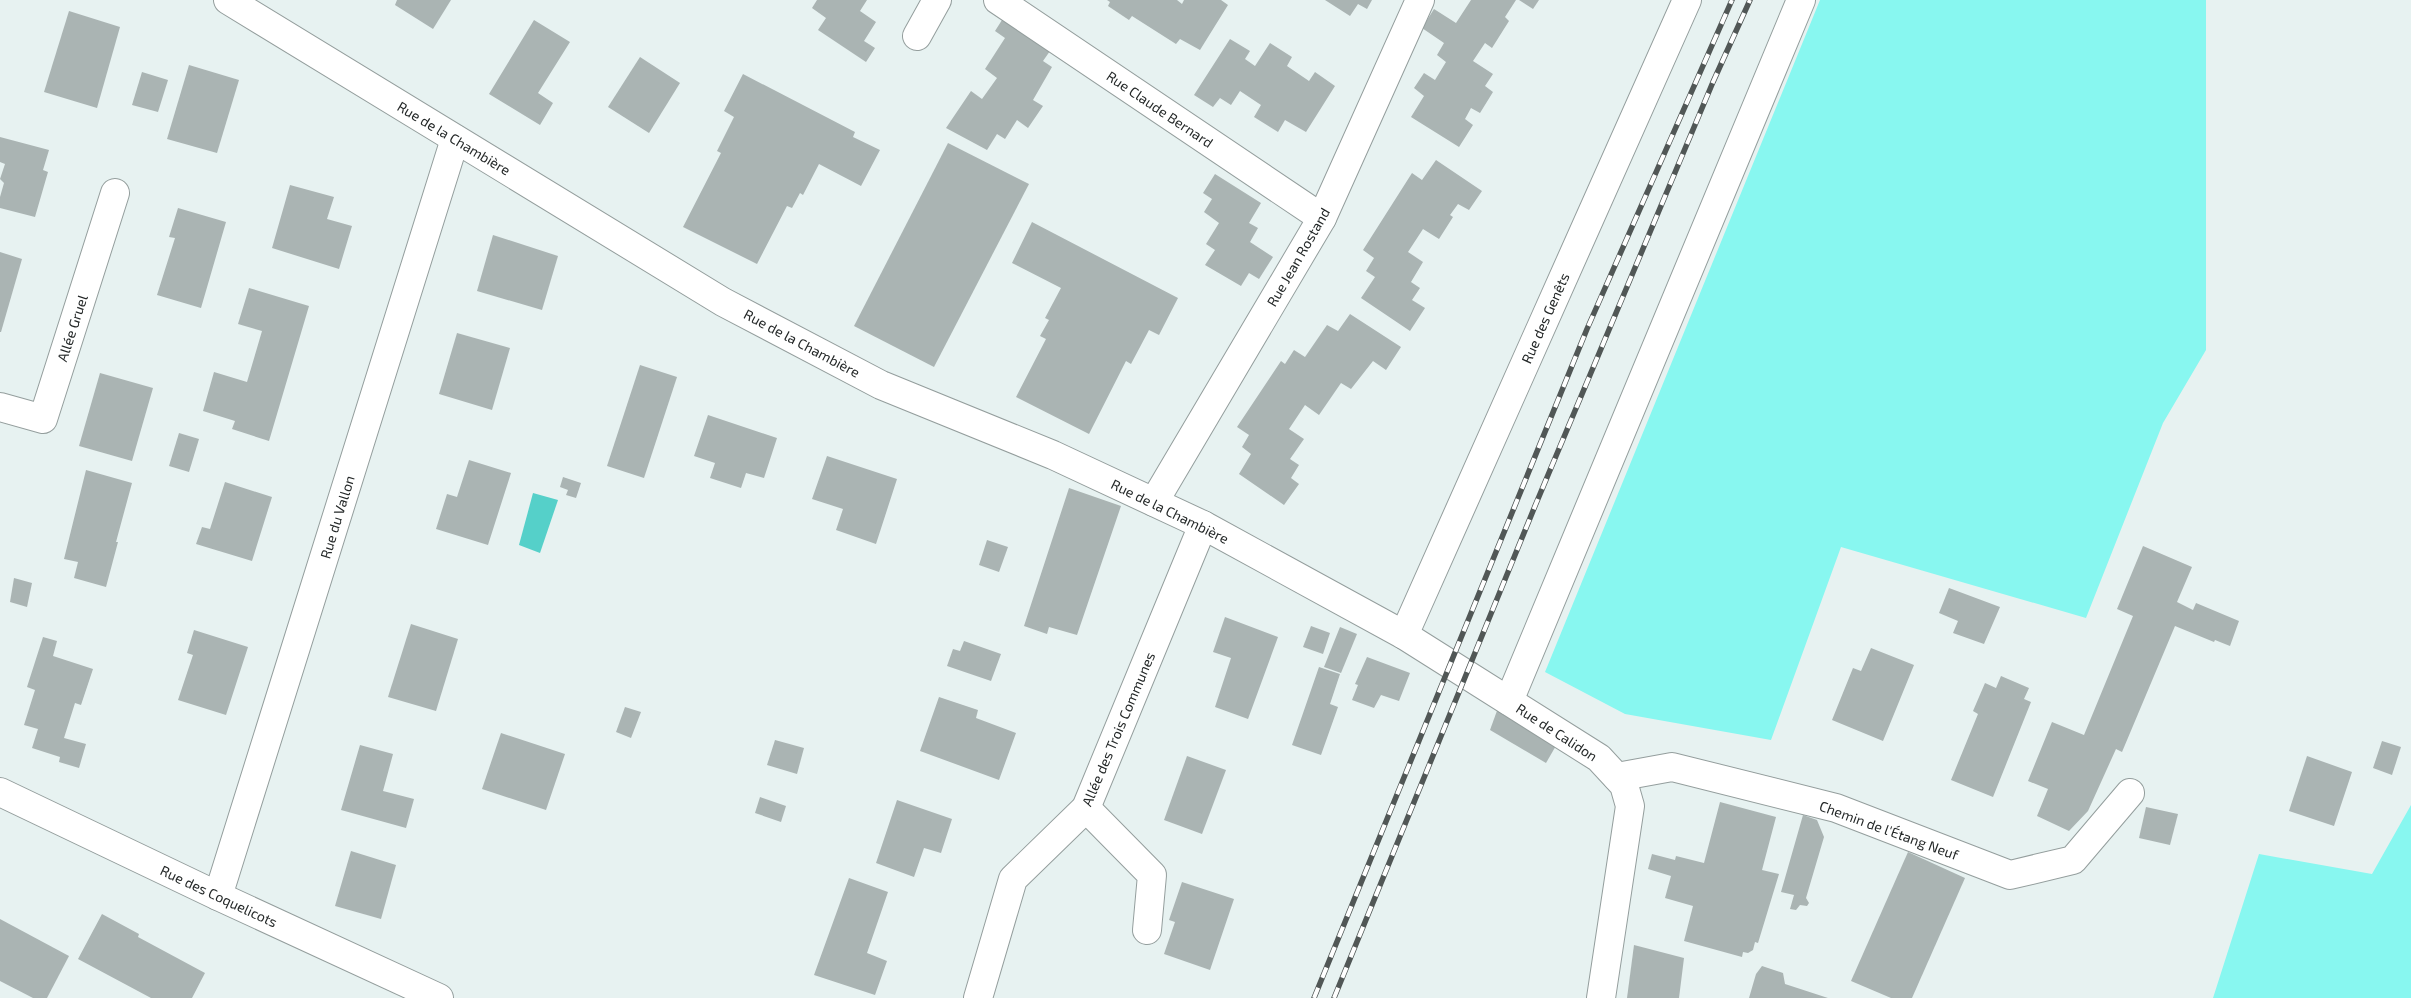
<svg xmlns="http://www.w3.org/2000/svg" width="2411" height="998" viewBox="0 0 2411 998" font-family="'Exo 2',sans-serif">
<style>
.green{fill:#88f7f0}
.water{fill:#55d0c9}
.building{fill:#aab4b3}
.lines{fill:none;stroke-linecap:round;stroke-linejoin:round}
.street-casing{stroke:#949e9d;stroke-width:30}
.street{stroke:#fff;stroke-width:28}
.rail-casing{stroke:#515756;stroke-width:5.5}
.rail{stroke:#fff;stroke-width:4;stroke-dasharray:11;stroke-linecap:butt}
.labels{text-anchor:middle;dominant-baseline:central;stroke-width:4;stroke-linejoin:round;paint-order:stroke}
.street-label{font-size:14px;fill:#242828;stroke:#fff}
</style>
<rect width="100%" height="100%" fill="#e7f2f1"/>
<!-- green -->
<g class="green">
<path d="M1820,0H2206V350L2163,423L2086,618L1841,547L1771,740L1625,714L1545,672Z"/>
<path d="M2411,805V998H2213L2259,854L2372,874Z"/>
</g>
<!-- water -->
<path class="water" d="M533,493L558,500L540,553L519,545Z"/>
<!-- building -->
<g class="building">
<path d="M397,0H451L433,29L395,5Z"/>
<path d="M817,0H867L860,11L876,22L864,41L875,48L866,62L818,30L826,18L812,8Z"/>
<path d="M1107,0H1177L1182,4L1184,0H1221L1228,5L1200,50L1180,39L1176,44L1132,16L1129,20L1108,6L1110,2Z"/>
<path d="M1325,0H1372L1367,9L1358,4L1350,16Z"/>
<path d="M1471,0H1516L1505,17L1509,21L1492,48L1485,43L1473,61L1493,74L1485,86L1493,92L1480,113L1471,108L1465,119L1473,125L1459,147L1411,117L1424,96L1414,88L1424,73L1435,80L1446,62L1437,55L1444,43L1422,28L1434,9L1456,23Z"/>
<path d="M1519,0H1539L1533,9Z"/>
<path d="M69,11L120,27L97,108L44,92Z"/>
<path d="M534,20L570,42L538,93L553,103L540,125L489,94Z"/>
<path d="M1002,20L1050,51L1043,61L1052,67L1033,100L1043,106L1028,128L1017,120L1005,139L997,134L987,150L946,128L971,91L982,99L997,78L985,69L1005,38L995,31Z"/>
<path d="M1230,39L1250,51L1245,59L1255,66L1270,43L1292,57L1287,66L1309,81L1315,72L1335,86L1306,132L1285,120L1278,132L1254,117L1261,105L1240,91L1231,105L1220,98L1213,107L1194,95Z"/>
<path d="M640,57L680,83L649,133L608,107Z"/>
<path d="M189,65L239,80L217,153L167,139Z"/>
<path d="M142,72L168,80L158,112L132,105Z"/>
<path d="M743,74L855,132L853,137L880,150L861,186L819,164L803,195L800,193L792,208L787,206L757,264L683,227L721,153L717,151L734,117L724,111Z"/>
<path d="M0,137L49,150L43,170L48,172L35,217L0,208V197L4,183L0,179L5,164L0,162Z"/>
<path d="M948,143L1029,184L934,367L854,326Z"/>
<path d="M1436,160L1482,191L1469,210L1458,204L1450,215L1453,217L1439,239L1423,229L1408,252L1423,262L1411,282L1420,288L1412,300L1425,308L1410,331L1361,298L1375,277L1366,271L1374,258L1363,250L1412,173L1422,180Z"/>
<path d="M1215,174L1261,203L1249,223L1258,228L1250,242L1273,257L1259,279L1249,273L1241,286L1205,265L1215,250L1206,244L1219,223L1204,212L1212,199L1203,193Z"/>
<path d="M290,185L334,197L327,219L352,226L339,269L272,248Z"/>
<path d="M178,208L226,222L201,308L157,295L175,238L169,237Z"/>
<path d="M1032,222L1178,298L1159,335L1149,330L1131,364L1126,361L1089,434L1016,397L1046,339L1040,336L1049,320L1045,318L1061,288L1012,263Z"/>
<path d="M493,235L558,256L542,310L477,291Z"/>
<path d="M0,252L22,259L1,332H0Z"/>
<path d="M249,288L309,306L269,441L232,429L235,421L203,411L214,372L247,382L262,331L238,324Z"/>
<path d="M1350,314L1401,347L1386,370L1373,361L1351,389L1341,383L1319,415L1305,405L1289,429L1304,439L1290,459L1299,465L1291,478L1299,484L1284,505L1239,474L1251,454L1242,447L1249,435L1237,427L1281,361L1285,364L1294,350L1305,357L1327,325L1338,331Z"/>
<path d="M457,333L510,348L492,410L439,394Z"/>
<path d="M640,365L677,377L644,478L607,466Z"/>
<path d="M100,373L153,388L132,461L79,446Z"/>
<path d="M708,415L777,438L764,478L746,473L741,488L710,478L715,463L694,456Z"/>
<path d="M179,433L199,439L189,472L169,466Z"/>
<path d="M827,456L897,479L876,544L836,530L843,509L812,499Z"/>
<path d="M469,460L511,473L488,545L436,529L447,494L457,497Z"/>
<path d="M86,470L132,483L116,542H118L106,587L74,578L78,562L64,559Z"/>
<path d="M563,477L581,483L576,498L566,495L568,490L560,487Z"/>
<path d="M225,482L272,497L252,561L196,544L202,527L210,529Z"/>
<path d="M1069,488L1121,506L1077,635L1049,627L1047,634L1024,626Z"/>
<path d="M987,540L1008,547L999,572L979,565Z"/>
<path d="M2143,546L2192,567L2177,602L2193,610L2196,603L2239,621L2230,646L2215,640L2214,642L2175,626L2122,752L2116,749L2088,811L2069,831L2037,816L2048,789L2028,781L2052,722L2084,735L2133,616L2117,609Z"/>
<path d="M14,578L32,583L27,607L10,602Z"/>
<path d="M1949,588L2000,607L1984,644L1953,633L1958,621L1939,613Z"/>
<path d="M1225,617L1278,637L1248,719L1215,707L1231,658L1213,652Z"/>
<path d="M411,624L458,639L436,711L388,697Z"/>
<path d="M1311,626L1330,633L1323,654L1303,647Z"/>
<path d="M1340,627L1357,634L1341,673L1324,667Z"/>
<path d="M194,630L248,647L226,715L178,700L193,655L187,653Z"/>
<path d="M43,637L57,641L53,656L93,669L81,705L75,703L64,738L86,744L79,768L59,762L60,757L32,748L38,729L24,725L35,690L27,687Z"/>
<path d="M964,641L1001,654L991,681L947,666L953,649L960,651Z"/>
<path d="M1871,648L1914,665L1883,741L1832,720L1853,668L1861,671Z"/>
<path d="M1367,657L1410,673L1399,701L1381,695L1374,708L1352,700L1358,685L1355,684Z"/>
<path d="M1319,667L1340,674L1330,704L1338,707L1321,755L1292,745Z"/>
<path d="M2001,676L2029,688L2024,699L2031,702L1993,797L1951,780L1978,714L1973,711L1985,683L1996,688Z"/>
<path d="M939,697L978,710L976,718L1016,733L999,780L920,751Z"/>
<path d="M625,707L641,712L631,738L616,732Z"/>
<path d="M1498,708L1557,744L1546,763L1490,730Z"/>
<path d="M501,733L565,754L546,810L482,789Z"/>
<path d="M775,740L804,748L797,774L767,765Z"/>
<path d="M2382,741L2401,747L2392,775L2373,768Z"/>
<path d="M360,745L393,754L383,791L414,799L406,828L341,810Z"/>
<path d="M1187,756L1226,770L1202,834L1164,820Z"/>
<path d="M2307,756L2352,772L2334,826L2289,811Z"/>
<path d="M760,797L786,806L781,822L755,813Z"/>
<path d="M897,800L952,819L941,853L924,848L914,877L876,863Z"/>
<path d="M1720,802L1776,817L1762,870L1779,874L1758,943L1755,942L1753,950L1748,953L1743,952L1742,957L1684,941L1693,906L1665,898L1671,876L1648,869L1652,854L1675,860L1676,856L1704,863Z"/>
<path d="M2146,807L2178,814L2170,845L2139,838Z"/>
<path d="M1803,815L1817,820L1824,837L1806,898L1809,903L1807,906L1800,905L1796,910L1790,909L1794,895L1781,892Z"/>
<path d="M351,851L396,865L381,919L335,906Z"/>
<path d="M1908,852L1965,878L1912,998H1891L1851,981Z"/>
<path d="M849,878L888,892L867,953L887,961L875,995L814,975Z"/>
<path d="M1182,882L1234,899L1210,970L1164,954L1175,922L1169,920Z"/>
<path d="M102,914L139,934L138,937L205,973L192,998H151L78,959Z"/>
<path d="M0,919L69,956L47,998H33L0,981Z"/>
<path d="M1634,945L1684,958L1679,998H1627Z"/>
<path d="M1762,966L1783,973L1785,984L1828,998H1749L1756,974Z"/>
</g>
<g class="lines">
<!-- street casing -->
<g class="street-casing">
<g id="street">
<path d="M228,0L723,302L881,385L1053,455L1203,525L1404,635L1599,758L1624,785L1630,806L1601,998"/>
<path d="M998,0L1322,218"/>
<path d="M917,36L937,0"/>
<path d="M0,407L43,419L115,193"/>
<path d="M1154,502L1322,218L1420,0"/>
<path d="M1404,635L1687,0"/>
<path d="M1509,701L1801,0"/>
<path d="M1617,777L1672,767L1836,808L2010,875L2073,860L2130,793"/>
<path d="M0,792L218,896L439,998"/>
<path d="M1086,808L1152,875L1147,930"/>
<path d="M218,896L455,139"/>
<path d="M978,998L1013,879L1086,808L1203,525"/>
</g>
</g>
<!-- street -->
<use href="#street" class="street"/>
<!-- rail casing -->
<g class="rail-casing">
<g id="rail">
<path d="M1314,998L1587,329L1732,0"/>
<path d="M1334,998L1535,506L1713,82L1750,0"/>
</g>
</g>
<!-- rail -->
<use href="#rail" class="rail"/>
</g>
<g class="labels">
<!-- street labels -->
<g class="street-label">
<text transform="translate(1160 109) rotate(34)">Rue Claude Bernard</text>
<text transform="translate(454 138) rotate(31)">Rue de la Chambière</text>
<text transform="translate(1298 257) rotate(-60)">Rue Jean Rostand</text>
<text transform="translate(1545 318) rotate(-66)">Rue des Genêts</text>
<text transform="translate(72 328) rotate(-72)">Allée Gruel</text>
<text transform="translate(802 343) rotate(28)">Rue de la Chambière</text>
<text transform="translate(1170 511) rotate(26)">Rue de la Chambière</text>
<text transform="translate(337 517) rotate(-73)">Rue du Vallon</text>
<text transform="translate(1118 729) rotate(-67)">Allée des Trois Communes</text>
<text transform="translate(1557 732) rotate(33)">Rue de Calidon</text>
<text transform="translate(1889 830) rotate(20)">Chemin de l'Étang Neuf</text>
<text transform="translate(219 896) rotate(25)">Rue des Coquelicots</text>
</g>
</g>
</svg>
